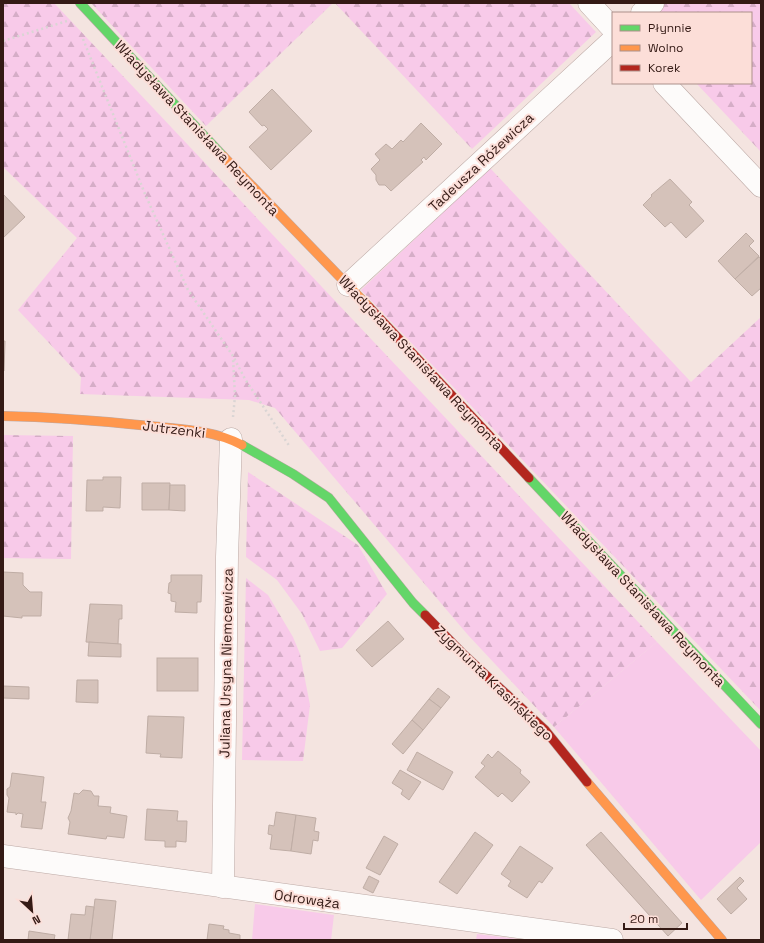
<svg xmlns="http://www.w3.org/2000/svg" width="764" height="943" viewBox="0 0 764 943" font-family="'Space Grotesk',sans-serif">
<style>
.grass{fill:#f8cae9}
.forest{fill:url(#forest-firs)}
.building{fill:#d5c2ba;stroke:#bfada5}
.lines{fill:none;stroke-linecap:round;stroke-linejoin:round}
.street-casing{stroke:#bca9a5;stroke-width:23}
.fast-casing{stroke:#bca9a5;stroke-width:10}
.slow-casing{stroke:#bca9a5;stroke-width:10}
.jam-casing{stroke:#bca9a5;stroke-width:10}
.path{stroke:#dad5d4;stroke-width:2.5;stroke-dasharray:2 3;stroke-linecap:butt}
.street{stroke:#fdfbfa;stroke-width:22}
.fast{stroke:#63d668;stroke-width:9}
.slow{stroke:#ff974d;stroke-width:9}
.jam{stroke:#b3261e;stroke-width:9}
.labels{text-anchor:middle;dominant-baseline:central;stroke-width:4;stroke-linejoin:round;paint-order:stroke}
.street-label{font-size:14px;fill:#341a15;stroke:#fcded8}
</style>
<defs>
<pattern id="forest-firs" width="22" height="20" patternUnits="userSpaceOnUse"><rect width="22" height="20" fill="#f8cae9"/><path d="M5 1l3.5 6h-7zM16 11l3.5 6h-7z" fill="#d5adc7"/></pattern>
</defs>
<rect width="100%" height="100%" fill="#f4e4e0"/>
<!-- grass -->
<g class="grass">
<path d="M657,642L761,751V842L701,900L554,727Z"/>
<path d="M255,904L334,915L331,940H252Z"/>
<path d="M477,934L526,940H476Z"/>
</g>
<!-- forest -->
<g class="forest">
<path d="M3,3H54L657,642L554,727L468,635L275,408L249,400L80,394L81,377L18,310L77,238L3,167Z"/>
<path d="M91,3H333L206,126Z"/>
<path d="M335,3H569L596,32L472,149Z"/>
<path d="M663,3H761V152L696,83H751V13H653Z"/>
<path d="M490,168L691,382L761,317V711L361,290Z"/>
<path d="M3,435L73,436L71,559L3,558Z"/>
<path d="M248,472L358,545L387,594L342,648L320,651L302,614L277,580L246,557Z"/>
<path d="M246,578L268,595L293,637L300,654L310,705L303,761L242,760Z"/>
</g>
<!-- building -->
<g class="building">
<path d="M272,89L312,131L271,170L249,147L268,129L264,125L262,126L249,112Z"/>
<path d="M421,123L442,144L426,160L424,157L421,160L423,162L391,191L385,185H379L376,180V175L371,169L380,160L375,154L386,144L392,149L401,140L403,142Z"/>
<path d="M670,179L692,202L689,205L704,221L686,238L671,222L665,227L643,205L652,196L651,195Z"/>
<path d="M3,194L25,217L3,238Z"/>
<path d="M746,233L754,241L749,246L759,256L735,279L718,261Z"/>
<path d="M759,257L761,258V288L752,296L735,279Z"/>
<path d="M3,341H5L4,371H3Z"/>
<path d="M103,477H121L120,508L103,507V511H86L87,480H103Z"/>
<path d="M142,483H170L169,510H142Z"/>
<path d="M170,485H185V511L169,510Z"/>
<path d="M3,572L23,573V585L30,592H42L41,616H22V618L3,616Z"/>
<path d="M171,575H202L201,602H197V613L175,612L176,602L171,601V594L168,593L169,583L171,582Z"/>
<path d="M90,604L122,605V619H119L118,644L86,642Z"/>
<path d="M388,621L404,639L372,667L356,650Z"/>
<path d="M89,642L121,644V657L88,656Z"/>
<rect x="157" y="658" width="41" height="33"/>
<path d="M77,680H98V703L76,702Z"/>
<path d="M3,686L29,687V699L3,698Z"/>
<path d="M438,688L450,697L441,708L429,699Z"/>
<path d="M429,699L441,708L423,730L412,720Z"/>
<path d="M148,716L184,717L182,758L160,757L161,754L146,753Z"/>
<path d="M412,720L423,730L403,754L392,744Z"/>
<path d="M498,751L521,770L520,773L530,782L512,802L502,793L498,797L475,777L485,766L481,763L488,754L492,758Z"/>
<path d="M417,752L453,772L443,790L407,770Z"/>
<path d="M400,770L421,782L409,800L401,794L403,790L392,783Z"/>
<path d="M12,773L44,777L41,802H46L42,829L21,827L23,814L18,813L16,815V813L7,812L9,798L7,795V789L10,787Z"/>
<path d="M83,790L91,791L94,796H99L98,806L111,807L110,813L127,816L124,838L107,836L106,839L68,834L70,822L68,818L71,811L74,793L79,794Z"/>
<path d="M147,809L178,811L177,821H187L186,842L176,841V847H165V841L145,840Z"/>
<path d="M276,812L296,815L291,851L270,849L272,835L268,834L269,825L274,826Z"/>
<path d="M296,815L316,818L314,831L319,832L318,841L313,840L311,854L291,851Z"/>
<path d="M475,832L493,845L457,894L439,882Z"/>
<path d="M601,832L682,923L668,936L586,845Z"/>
<path d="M384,836L398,844L380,875L366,868Z"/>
<path d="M520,846L553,868L542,883L539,881L527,898L508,886L511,881L501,874Z"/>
<path d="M369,876L379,881L373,893L363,888Z"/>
<path d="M740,877L744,881L737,888L747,899L731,914L717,899Z"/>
<path d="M95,899L116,901L112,940H90Z"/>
<path d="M86,906L94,907L90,940H68L71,914L85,915Z"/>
<path d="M209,924L224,926L223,929L229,930V933L240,935V940H207Z"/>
<path d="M29,931L55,935L54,940H28Z"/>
</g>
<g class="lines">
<!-- street casing -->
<g class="street-casing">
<g id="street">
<path d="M589,3L613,29"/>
<path d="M642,13L653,3"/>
<path d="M664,83L761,186"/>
<path d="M348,285L613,40"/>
<path d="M3,856L612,940"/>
<path d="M223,887L227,557L231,439"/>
</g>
</g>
<!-- fast casing -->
<g class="fast-casing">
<g id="fast">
<path d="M80,3L223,156"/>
<path d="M242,445L293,474L329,498L413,603L425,615"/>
<path d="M529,478L761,724"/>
</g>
</g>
<!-- slow casing -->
<g class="slow-casing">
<g id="slow">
<path d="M223,156L369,307"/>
<path d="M3,416C52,417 101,421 150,426C181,429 214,430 242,445"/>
<path d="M587,782L722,940"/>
</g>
</g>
<!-- jam casing -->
<g class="jam-casing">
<g id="jam">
<path d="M369,307L529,478"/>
<path d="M425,615L462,653L545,730L587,782"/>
</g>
</g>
<!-- path -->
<g class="path">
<path d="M83,39L145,194L188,290L233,356L245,379L290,447"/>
<path d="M3,41L67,21"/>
<path d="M233,417L235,396L233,358"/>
</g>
<!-- street -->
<use href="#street" class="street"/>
<!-- fast -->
<use href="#fast" class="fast"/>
<!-- slow -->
<use href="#slow" class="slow"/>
<!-- jam -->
<use href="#jam" class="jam"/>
</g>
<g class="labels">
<!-- street labels -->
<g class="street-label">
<text transform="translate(197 128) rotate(47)">Władysława Stanisława Reymonta</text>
<text transform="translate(481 162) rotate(-43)">Tadeusza Różewicza</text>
<text transform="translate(421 363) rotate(47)">Władysława Stanisława Reymonta</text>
<text transform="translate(174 429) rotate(7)">Jutrzenki</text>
<text transform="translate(643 599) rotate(47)">Władysława Stanisława Reymonta</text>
<text transform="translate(226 663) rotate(-89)">Juliana Ursyna Niemcewicza</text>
<text transform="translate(494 683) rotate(44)">Zygmunta Krasińskiego</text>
<text transform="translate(307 899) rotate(8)">Odrowąża</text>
</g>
</g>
<!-- border -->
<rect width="764" height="943" fill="none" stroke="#341a15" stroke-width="8"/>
<!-- legend -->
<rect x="612" y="12" width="140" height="72" fill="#fcded8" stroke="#ac908a"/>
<rect x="620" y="25" width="20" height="6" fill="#63d668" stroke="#ac908a"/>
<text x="648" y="32" font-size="12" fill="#341a15">Płynnie</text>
<rect x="620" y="45" width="20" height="6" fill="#ff974d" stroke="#ac908a"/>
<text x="648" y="52" font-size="12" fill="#341a15">Wolno</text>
<rect x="620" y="65" width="20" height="6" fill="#b3261e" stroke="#ac908a"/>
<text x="648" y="72" font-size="12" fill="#341a15">Korek</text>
<!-- north arrow -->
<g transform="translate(32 911) rotate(154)" stroke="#fcded8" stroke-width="3" paint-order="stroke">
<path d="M0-3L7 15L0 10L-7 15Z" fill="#341a15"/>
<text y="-6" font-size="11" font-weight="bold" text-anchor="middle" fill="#341a15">N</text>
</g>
<!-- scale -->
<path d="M624 923v6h63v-6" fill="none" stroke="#341a15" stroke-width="2"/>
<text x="630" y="923" font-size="12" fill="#341a15" stroke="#fcded8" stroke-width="3" paint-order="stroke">20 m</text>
</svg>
